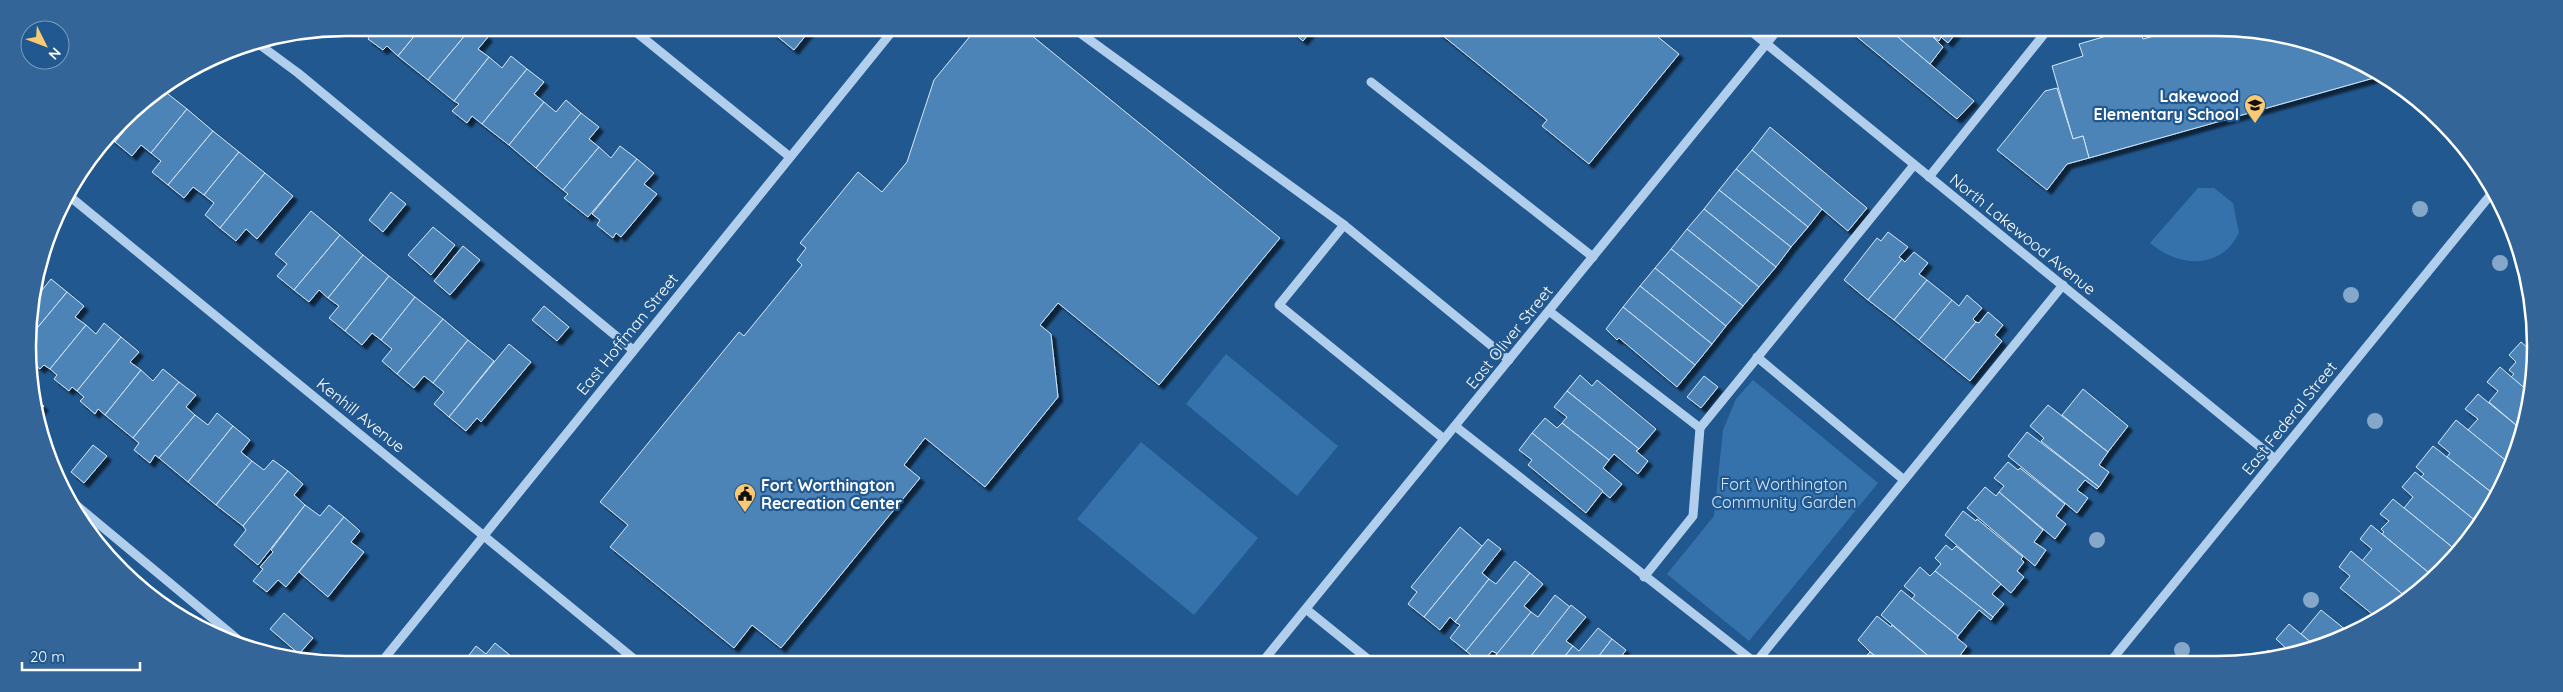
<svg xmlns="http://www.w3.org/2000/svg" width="2563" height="692" viewBox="0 0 2563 692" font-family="Quicksand,sans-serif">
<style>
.green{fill:#3572ac}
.building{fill:#4e84b8;stroke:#d6e8f9;filter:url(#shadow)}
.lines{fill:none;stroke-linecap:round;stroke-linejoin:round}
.minor{stroke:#b1cfec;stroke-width:9}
.tree{fill:#85a7c9}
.labels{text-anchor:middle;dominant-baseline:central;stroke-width:4.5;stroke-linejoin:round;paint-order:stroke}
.poi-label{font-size:16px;font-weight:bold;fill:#fff;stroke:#21588f;text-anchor:end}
.street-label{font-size:16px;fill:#fff;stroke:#21588f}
.park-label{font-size:16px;fill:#d6e8f9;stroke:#21588f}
.rim{fill:none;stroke:#fff;stroke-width:2.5}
</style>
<defs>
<filter id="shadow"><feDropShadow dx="4.5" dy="4.5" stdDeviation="1" flood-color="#0009"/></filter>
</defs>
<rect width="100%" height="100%" fill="#21588f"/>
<!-- green -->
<g class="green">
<path d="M2198,188H2214L2233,203L2239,233C2235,239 2231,247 2225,251C2202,269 2171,261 2150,243Z"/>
<path d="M1226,354L1338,446L1297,496L1186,404Z"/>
<path d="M1753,380L1878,483L1749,641L1667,574L1714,516L1723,430L1736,399Z"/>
<path d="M1141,442L1258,538L1194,615L1077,519Z"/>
</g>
<!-- building -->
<g class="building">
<path d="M364,28H374L370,33Z"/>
<path d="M374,28H421L398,56L387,46L383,50L368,39Z"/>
<path d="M421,28H471L428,80L398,56Z"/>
<path d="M471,28H477L488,37L478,49L489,57L454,101L428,80Z"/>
<path d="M776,29H811L794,50L773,33Z"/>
<path d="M976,29L1025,30L1280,238L1159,385L1058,303L1040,325L1051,334L1058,397L985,487L925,438L904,465L920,478L781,648L752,625L734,648L610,547L628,525L600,502L739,332L744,336L802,265L797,260L806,248L800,243L858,172L882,192L907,162L934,80Z"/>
<path d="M1290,30L1311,31L1303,41Z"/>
<path d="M1437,31L1652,32L1679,54L1589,164L1542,126L1547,120Z"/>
<path d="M1851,32H1892L1974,101L1957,119Z"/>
<path d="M1892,32H1928L1943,47L1930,64Z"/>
<path d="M1928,32L1956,33L1948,43L1941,37L1939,41Z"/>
<path d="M2117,33H2141L2143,39L2165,33L2279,34L2381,76L2089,158L2083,136L2073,139L2052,66L2083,56L2079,44Z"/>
<path d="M511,56L527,69L482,124L472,116L467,123L452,111L459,104L454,101L489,57L502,68Z"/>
<path d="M527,69L544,82L534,94L544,102L509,145L482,124Z"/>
<path d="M2057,88L2073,139L2083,136L2089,158L2067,164L2047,190L1997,150L2045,91Z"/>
<path d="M163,90L187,109L151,153L141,145L132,156L115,142L153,96Z"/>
<path d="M153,96L115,142L111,139L136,107Z"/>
<path d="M566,100L581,113L536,168L509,145L544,102L556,112Z"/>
<path d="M187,109L213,131L168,185L152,172L161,161L151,153Z"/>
<path d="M581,113L599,127L589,139L599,147L563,190L536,168Z"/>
<path d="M1770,127L1867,208L1848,231L1752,150Z"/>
<path d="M213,131L239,152L204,195L193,187L184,198L168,185Z"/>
<path d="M620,146L637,159L588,217L564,198L568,194L563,190L599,147L611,158Z"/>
<path d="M1752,150L1822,209L1808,227L1736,169Z"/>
<path d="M239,152L265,173L220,228L205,215L214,203L204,195Z"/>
<path d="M637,159L654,173L644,184L657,194L621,237L616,233L613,238L597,225L600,220L592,214Z"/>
<path d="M1736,169L1808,227L1791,247L1719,190Z"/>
<path d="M265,173L293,196L257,239L246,229L236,241L220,228Z"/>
<path d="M1719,190L1791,247L1776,267L1704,209Z"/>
<path d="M391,192L406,204L383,232L369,220Z"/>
<path d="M1704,209L1776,267L1759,287L1687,229Z"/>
<path d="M311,211L340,235L294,290L277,276L287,264L275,254Z"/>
<path d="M433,227L455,245L431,275L408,255Z"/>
<path d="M1687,229L1759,287L1743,306L1671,249Z"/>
<path d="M1888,232L1908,247L1899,257L1902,259L1868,300L1844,280L1877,238L1881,241Z"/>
<path d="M340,235L363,255L328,298L319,290L309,302L294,290Z"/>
<path d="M463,246L480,260L450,295L434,281Z"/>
<path d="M1671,249L1743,306L1726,326L1655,268Z"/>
<path d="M1914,252L1928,263L1919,274L1927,280L1894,320L1868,300L1902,259L1905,262Z"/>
<path d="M363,255L389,276L345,331L329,318L339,306L328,298Z"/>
<path d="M1655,268L1726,326L1712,344L1640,286Z"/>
<path d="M389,276L415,297L381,340L372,333L362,345L345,331Z"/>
<path d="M51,279L67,292L29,338L28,325L38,287L42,290Z"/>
<path d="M1927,280L1952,300L1919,340L1894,320Z"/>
<path d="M1640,286L1712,344L1695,365L1623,307Z"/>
<path d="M67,292L84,306L75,317L86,325L50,369L44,365L40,369L32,362L29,338Z"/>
<path d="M1967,295L1982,308L1973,319L1976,322L1944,360L1919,340L1952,300L1959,306Z"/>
<path d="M415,297L443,319L397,374L382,361L392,349L381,340Z"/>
<path d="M544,306L569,327L557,341L532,320Z"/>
<path d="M1623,307L1695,365L1677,387L1619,338L1617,340L1606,329Z"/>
<path d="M1988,312L2003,325L1995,335L2002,341L1970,381L1944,360L1976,322L1979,323Z"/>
<path d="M443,319L468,340L433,383L424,376L414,388L397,374Z"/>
<path d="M104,323L121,337L77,391L72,387L69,391L54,379L57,375L50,369L86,325L96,334Z"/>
<path d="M121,337L139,352L130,362L141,370L105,415L98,409L95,414L80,401L84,397L77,391Z"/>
<path d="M468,340L494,361L449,417L434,404L444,392L433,383Z"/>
<path d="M2521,342L2529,349V392L2511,377L2514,374L2509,370L2516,362L2509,355Z"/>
<path d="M509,344L531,362L481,422L477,418L466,431L449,417Z"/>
<path d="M2500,367L2529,392V408L2522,430L2489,402L2498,391L2487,382Z"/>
<path d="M163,369L179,382L133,438L105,415L141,370L153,381Z"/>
<path d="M1580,375L1592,386L1597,380L1656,429L1639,449L1567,391Z"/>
<path d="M1704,376L1718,387L1701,408L1687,397Z"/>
<path d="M179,382L196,395L186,407L195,415L159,458L155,455L150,463L134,450L139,443L133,438Z"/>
<path d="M2083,389L2128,426L2108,452L2062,415Z"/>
<path d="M1567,391L1639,449L1636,451L1648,461L1638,474L1614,454L1609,460L1562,423L1567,417L1554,407Z"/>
<path d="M2478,394L2522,430L2510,464L2468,430L2478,419L2465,409Z"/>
<path d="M35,399L44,406L37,414Z"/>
<path d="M2048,405L2108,452L2099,465L2109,472L2099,487L2041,441L2044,438L2030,426Z"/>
<path d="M217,413L233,426L188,482L159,458L195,415L208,425Z"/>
<path d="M1545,418L1557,428L1562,423L1609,460L1603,468L1622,484L1610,498L1532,433Z"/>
<path d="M2456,420L2510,464L2503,487L2496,496L2447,457L2450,453L2438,443Z"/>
<path d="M233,426L250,440L241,452L252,461L216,505L188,482Z"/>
<path d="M2027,432L2099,487L2097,489L2085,480L2077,490L2088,498L2077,513L2008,456Z"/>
<path d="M1532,433L1603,491L1586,513L1528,465L1532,460L1519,450Z"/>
<path d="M93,445L107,456L84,483L71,472Z"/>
<path d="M2433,446L2496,496L2477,522L2421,477L2424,474L2416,467Z"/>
<path d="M273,460L288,471L243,526L216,505L252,461L264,470Z"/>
<path d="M2008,462L2018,470L2020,468L2065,504L2056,516L2066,524L2055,539L1999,492L2004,486L1994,478Z"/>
<path d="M288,471L303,484L294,495L305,505L258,565L234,545L246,530L243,526Z"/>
<path d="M2415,472L2477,522L2457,551L2404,508L2413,497L2402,487Z"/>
<path d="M1985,487L1996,496L1999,492L2043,530L2034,542L2046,550L2035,566L1967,508Z"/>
<path d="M2393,499L2457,551L2442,571L2434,577L2382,534L2384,532L2381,529L2389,521L2380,514Z"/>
<path d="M305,505L320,516L329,505L344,517L286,587L278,580L267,592L253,581L263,569L260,567L273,552L271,550Z"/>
<path d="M1963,511L1976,521L1977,519L2023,557L2021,559L2024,562L2017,571L2024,577L2011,593L1945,535Z"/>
<path d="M344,517L360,531L351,542L364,552L328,597L299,572Z"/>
<path d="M2371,525L2382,534L2434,577L2406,597L2362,561L2372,549L2360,539Z"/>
<path d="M1460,527L1482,546L1424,617L1408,604L1417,592L1411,587Z"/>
<path d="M1488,539L1501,549L1482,573L1489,579L1455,622L1450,617L1440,630L1424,617Z"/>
<path d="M1946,545L1952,550L1956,546L2001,584L1992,594L2004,604L1993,617L1935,571L1941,564L1935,558Z"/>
<path d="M2351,551L2406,597L2377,618L2340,588L2350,576L2339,567Z"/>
<path d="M1515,561L1530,573L1466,651L1450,638L1460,625L1455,622L1489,579L1496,584Z"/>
<path d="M1920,567L1930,576L1935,571L1993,617L1991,620L1979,610L1958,636L1912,599L1915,595L1904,586Z"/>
<path d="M1530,573L1543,584L1524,606L1531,612L1498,654L1492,651L1484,660H1477L1466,651Z"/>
<path d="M1901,590L1958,636L1957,638L1967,646L1956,661H1934L1881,615Z"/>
<path d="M1555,595L1570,607L1527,661H1501L1502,659L1496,655L1531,612L1538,617Z"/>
<path d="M1571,605L1586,617L1566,641L1573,646L1561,661H1527Z"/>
<path d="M2321,610L2351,634L2314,645L2301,634Z"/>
<path d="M284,613L313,638L299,654L270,629Z"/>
<path d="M1877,616L1891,627L1892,625L1934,661H1882L1870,652L1858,640Z"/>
<path d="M2289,624L2301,634L2314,645L2285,654L2288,650L2276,639Z"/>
<path d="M1598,628L1612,639L1595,661H1561L1573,646L1579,651Z"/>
<path d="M1612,639L1626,650L1618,661H1595Z"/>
<path d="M495,643L511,656L509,659H466L476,646L486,654Z"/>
<path d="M2268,650L2276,657L2259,662Z"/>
<path d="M1870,652L1882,661H1862Z"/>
</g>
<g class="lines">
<!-- minor -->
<g class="minor">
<path d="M631,28L790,157"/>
<path d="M1076,30L1344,225"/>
<path d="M1752,32L2275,459"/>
<path d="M260,45L298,73L633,350"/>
<path d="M1371,82L1593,257"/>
<path d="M1929,177L2045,33"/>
<path d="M68,195L634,659"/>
<path d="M1549,311L1700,428"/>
<path d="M1757,357L1904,480"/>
<path d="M1455,426L1753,661"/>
<path d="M1444,439L1279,305L1344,225L1509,360"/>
<path d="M76,505L242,643"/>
<path d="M1644,577L1693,516L1700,428L1914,165"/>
<path d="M1306,609L1369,660"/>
<path d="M384,659L894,29"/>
<path d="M1264,660L1776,32"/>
<path d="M1757,661L2063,285"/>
<path d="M2110,662L2492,193"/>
</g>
</g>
<!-- trees -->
<g class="tree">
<circle cx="2420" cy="209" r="8"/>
<circle cx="2500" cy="263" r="8"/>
<circle cx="2351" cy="295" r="8"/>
<circle cx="2375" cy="421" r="8"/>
<circle cx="2097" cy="540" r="8"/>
<circle cx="2311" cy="600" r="8"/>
<circle cx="2182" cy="650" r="8"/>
</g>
<!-- icons -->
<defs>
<g id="school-pin" transform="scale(1.125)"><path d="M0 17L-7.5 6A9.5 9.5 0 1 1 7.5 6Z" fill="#f9c973" stroke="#21588f"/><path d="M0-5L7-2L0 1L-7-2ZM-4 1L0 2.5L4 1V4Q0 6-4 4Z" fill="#111"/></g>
<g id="civic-pin" transform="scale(1.125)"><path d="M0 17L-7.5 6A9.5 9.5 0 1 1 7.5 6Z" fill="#f9c973" stroke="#21588f"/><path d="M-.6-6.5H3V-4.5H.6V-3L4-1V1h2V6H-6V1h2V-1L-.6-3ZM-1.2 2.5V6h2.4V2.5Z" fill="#111"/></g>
</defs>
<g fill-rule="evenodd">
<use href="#school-pin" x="2255" y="105"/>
<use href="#civic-pin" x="745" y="494"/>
</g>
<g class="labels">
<!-- poi labels -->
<g class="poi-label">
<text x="2239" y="96">Lakewood<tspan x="2239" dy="18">Elementary School</tspan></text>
<text x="761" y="485" text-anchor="start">Fort Worthington<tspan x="761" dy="18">Recreation Center</tspan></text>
</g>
<!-- street labels -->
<g class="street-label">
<text transform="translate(2023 234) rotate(39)">North Lakewood Avenue</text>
<text transform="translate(627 334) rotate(-51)">East Hoffman Street</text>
<text transform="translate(1509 337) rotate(-51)">East Oliver Street</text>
<text transform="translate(361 415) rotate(39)">Kenhill Avenue</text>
<text transform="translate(2289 418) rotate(-51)">East Federal Street</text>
</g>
<!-- park labels -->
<g class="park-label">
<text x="1784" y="484">Fort Worthington<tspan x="1784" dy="18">Community Garden</tspan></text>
</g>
</g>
<!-- crop -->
<path d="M0 0H2563V692H0ZM346 36H2217A310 310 0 0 1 2527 346V346A310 310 0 0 1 2217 656H346A310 310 0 0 1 36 346V346A310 310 0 0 1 346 36Z" fill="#336598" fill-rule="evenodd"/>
<path class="rim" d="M346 36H2217A310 310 0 0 1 2527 346V346A310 310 0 0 1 2217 656H346A310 310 0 0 1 36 346V346A310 310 0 0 1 346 36Z"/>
<!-- north arrow -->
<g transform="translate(45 45) rotate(132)"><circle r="24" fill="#21588f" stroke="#7a9bbc"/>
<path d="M0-4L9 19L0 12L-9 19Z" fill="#f9c973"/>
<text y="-8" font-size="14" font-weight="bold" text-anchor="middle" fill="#ffffff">N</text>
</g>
<!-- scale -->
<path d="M22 662v8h118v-8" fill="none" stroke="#ffffff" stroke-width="2.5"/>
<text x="30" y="662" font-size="15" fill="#ffffff" stroke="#21588f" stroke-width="4" paint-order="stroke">20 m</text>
</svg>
